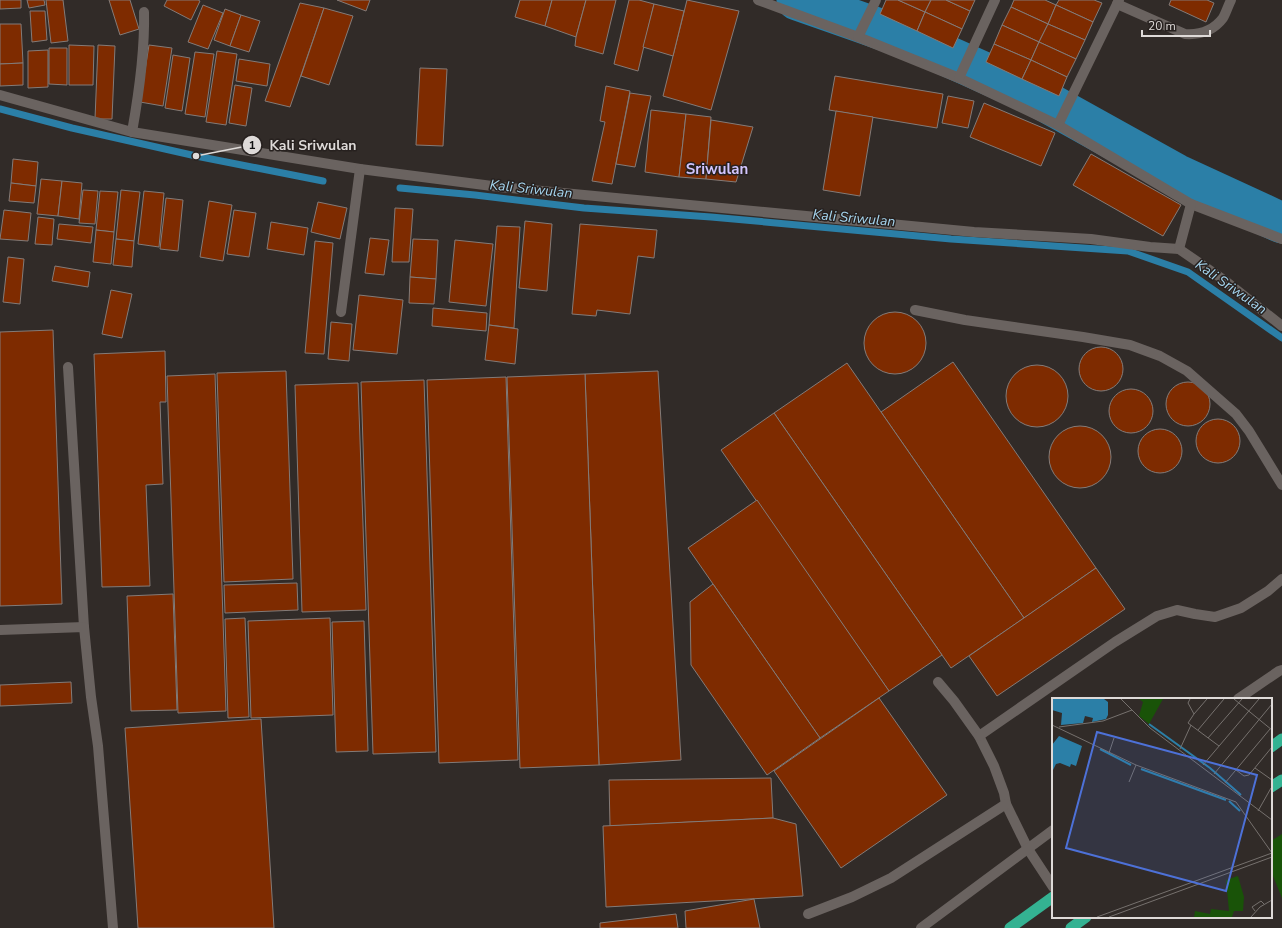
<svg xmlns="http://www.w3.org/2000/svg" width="1282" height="928" viewBox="0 0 1282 928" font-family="'Nunito Sans',sans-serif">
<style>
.green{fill:#195308}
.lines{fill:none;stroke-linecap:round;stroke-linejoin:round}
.stream{stroke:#2b7fa7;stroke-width:7}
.river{stroke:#2b7fa7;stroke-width:41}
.building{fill:#7e2b00;stroke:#837b78}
.service{stroke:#6a6360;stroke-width:10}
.minor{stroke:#6a6360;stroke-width:10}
.trunk{stroke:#34b292;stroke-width:11}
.labels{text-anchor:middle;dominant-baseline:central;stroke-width:3;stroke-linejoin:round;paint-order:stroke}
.water-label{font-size:14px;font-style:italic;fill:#a6d6f0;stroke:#27211f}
.quarter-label{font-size:15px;font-weight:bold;fill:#d2c5fe;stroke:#27211f}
.inset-river{fill:none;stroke:#2b7fa7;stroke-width:2}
.inset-road{fill:none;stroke:#76716e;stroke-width:1}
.view{fill:#4d71d8;fill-opacity:0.15;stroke:#4d71d8;stroke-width:2}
.inset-edge{fill:none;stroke:#dedad8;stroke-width:2}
.leader{fill:none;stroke:#dedad8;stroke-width:1.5}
.callout-dot{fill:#dedad8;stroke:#27211f;stroke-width:1.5}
.mark-label{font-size:12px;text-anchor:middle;font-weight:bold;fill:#111}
.callout-label{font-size:14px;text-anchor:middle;font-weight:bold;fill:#dedad8;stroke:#27211f;stroke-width:3;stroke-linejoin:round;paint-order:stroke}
</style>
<rect width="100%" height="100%" fill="#312b28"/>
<!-- green -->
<path class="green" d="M1282,834V898L1271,871V841Z"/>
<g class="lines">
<!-- stream -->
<g class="stream">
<path d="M0,109L72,128L196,156L323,181"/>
<path d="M400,188L475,195L584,208L711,217L951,239L1128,251L1188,272L1282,338"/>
</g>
<!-- river -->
<path class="river" d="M797,0L914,41L1032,94L1176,174L1282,223"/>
</g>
<!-- building -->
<g class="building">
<path d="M0,0H21V8L0,9Z"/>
<path d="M27,0H44L45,5L29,8Z"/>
<path d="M46,0H63L68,41L51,43Z"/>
<path d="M109,0H130L139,29L120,35Z"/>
<path d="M167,0H198L200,1L191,20L164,6Z"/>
<path d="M337,0H370L366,11Z"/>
<path d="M520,0H552L545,26L515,17Z"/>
<path d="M552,0H586L576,37L545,26Z"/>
<path d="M586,0H616L603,54L575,46L576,37Z"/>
<path d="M629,0H639L654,4L638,71L614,64Z"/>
<path d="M687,0L739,11L711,110L663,96Z"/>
<path d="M886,0H898L925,12L917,31L880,14Z"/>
<path d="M898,0H931L925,12Z"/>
<path d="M931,0H946L970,11L962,29L925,12Z"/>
<path d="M946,0H975L970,11Z"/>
<path d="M1014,0H1045L1056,5L1048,24L1011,7Z"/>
<path d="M1059,0H1094L1102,3L1093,22L1056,5Z"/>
<path d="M1171,0H1207L1214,3L1206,22L1169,5Z"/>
<path d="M300,3L324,8L290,107L265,101Z"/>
<path d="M654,4L684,11L673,56L643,47Z"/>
<path d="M203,5L223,13L208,49L188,42Z"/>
<path d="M1056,5L1093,22L1085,40L1048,24Z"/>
<path d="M1011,7L1048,24L1039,42L1002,25Z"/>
<path d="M324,8L353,16L329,85L301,76Z"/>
<path d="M225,9L241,15L230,46L214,40Z"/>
<path d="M30,11H45L47,40L32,42Z"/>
<path d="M925,12L962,29L953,48L917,31Z"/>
<path d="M241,15L260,21L249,52L230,46Z"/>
<path d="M0,24H21L23,63L0,64Z"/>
<path d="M1048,24L1085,40L1076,59L1039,42Z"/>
<path d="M1002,25L1039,42L1031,60L994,44Z"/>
<path d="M1039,42L1076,59L1067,77L1031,60Z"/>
<path d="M994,44L1031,60L1022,79L986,62Z"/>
<path d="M69,45L94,46L93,85H69Z"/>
<path d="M98,45L115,46L112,119H95Z"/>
<path d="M149,45L172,48L163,106L140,102Z"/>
<path d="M49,48H67V85L49,84Z"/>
<path d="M48,50V87L28,88V51Z"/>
<path d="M217,51L237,54L226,125L206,122Z"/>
<path d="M195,52L214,54L205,117L185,114Z"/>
<path d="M173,55L190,58L182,111L165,108Z"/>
<path d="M239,59L270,64L267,86L236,81Z"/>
<path d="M1031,60L1067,77L1059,96L1022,79Z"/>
<path d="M23,63V85L0,86V64Z"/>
<path d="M420,68L447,69L443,146L416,145Z"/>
<path d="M835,76L943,94L937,128L829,110Z"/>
<path d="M235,85L252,88L246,126L229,123Z"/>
<path d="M606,86L630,91L612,184L592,181L605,122L600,121Z"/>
<path d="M630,93L651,96L635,167L616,164Z"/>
<path d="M948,96L974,101L968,128L942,123Z"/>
<path d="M984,103L1055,133L1041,166L970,137Z"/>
<path d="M651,110L686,114L679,177L645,172Z"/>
<path d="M836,111L873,117L860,196L823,190Z"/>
<path d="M686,114L711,117L706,179L679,177Z"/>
<path d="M711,120L753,127L736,182L706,179Z"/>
<path d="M1091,154L1181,205L1163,236L1073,185Z"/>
<path d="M13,159L38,162L36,186L11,183Z"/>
<path d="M41,179L62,181L58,216L37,214Z"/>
<path d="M62,181L82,183L79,219L58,216Z"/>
<path d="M11,183L36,186L34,203L9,201Z"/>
<path d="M83,190L98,191L95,224L79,223Z"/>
<path d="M121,190L140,192L134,241L116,239Z"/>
<path d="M100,191L118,192L114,232L96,230Z"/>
<path d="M144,191L164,193L159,247L138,244Z"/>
<path d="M166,198L183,200L178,251L160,249Z"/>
<path d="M209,201L232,205L223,261L200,257Z"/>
<path d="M318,202L347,208L340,239L311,232Z"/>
<path d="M395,208L413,209L409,262H392Z"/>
<path d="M4,210L31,213L28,241L0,239Z"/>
<path d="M234,210L256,213L249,257L227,254Z"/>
<path d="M38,217L54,219L52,245L35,244Z"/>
<path d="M525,221L552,224L547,291L519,288Z"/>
<path d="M271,222L308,228L304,255L267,249Z"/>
<path d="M59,224L93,227L91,243L57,239Z"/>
<path d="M580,224L657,230L654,258L638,256L630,314L597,310L596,316L572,314Z"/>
<path d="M497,226L520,227L514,328L489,325Z"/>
<path d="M96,230L114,232L111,264L93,262Z"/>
<path d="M370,238L389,240L384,275L365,273Z"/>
<path d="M116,239L134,241L132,267L113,265Z"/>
<path d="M413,239L438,240L436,279L410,277Z"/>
<path d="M455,240L493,244L486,306L449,302Z"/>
<path d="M315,241L333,243L324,354L305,353Z"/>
<path d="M8,257L24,259L20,304L3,302Z"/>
<path d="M55,266L90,272L88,287L52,281Z"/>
<path d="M410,277L436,279L434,304L409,303Z"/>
<path d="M111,290L132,294L122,338L102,334Z"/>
<path d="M359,295L403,300L397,354L353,350Z"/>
<path d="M433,308L487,313L486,331L432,326Z"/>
<circle cx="895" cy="343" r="31"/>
<path d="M331,322L352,324L349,361L328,359Z"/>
<path d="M489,325L518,329L515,364L485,360Z"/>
<path d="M53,330L62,604L0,606V332Z"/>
<circle cx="1101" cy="369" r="22"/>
<path d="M165,351L166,402H160L163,484L146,485L150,586L102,587L94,354Z"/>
<path d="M953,362L1096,568L1024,618L881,412Z"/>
<path d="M847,363L1024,618L951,668L774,413Z"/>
<circle cx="1037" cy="396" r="31"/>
<path d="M286,371L293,579L224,582L217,373Z"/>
<path d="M658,371L681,760L599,765L585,374Z"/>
<path d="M215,374L226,711L178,713L167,376Z"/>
<path d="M585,374L599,765L520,768L507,377Z"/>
<path d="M506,377L518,760L439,763L427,380Z"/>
<path d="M424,380L436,752L373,754L361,382Z"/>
<circle cx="1188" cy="404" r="22"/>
<path d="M358,383L366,610L302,612L295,385Z"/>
<circle cx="1131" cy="411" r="22"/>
<path d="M774,413L942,655L889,691L721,450Z"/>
<circle cx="1218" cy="441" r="22"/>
<circle cx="1080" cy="457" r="31"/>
<circle cx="1160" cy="451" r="22"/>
<path d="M757,500L889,691L820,738L688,548Z"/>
<path d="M1096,568L1125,609L997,696L969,656Z"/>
<path d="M297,583L298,610L225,613L224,585Z"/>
<path d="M713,584L820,738L767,775L691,665L690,602Z"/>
<path d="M173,594L177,710L131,711L127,596Z"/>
<path d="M245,618L249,717L228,718L225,619Z"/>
<path d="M330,618L333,715L251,718L248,621Z"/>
<path d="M364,621L368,751L336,752L332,622Z"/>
<path d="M71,682L72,703L0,706V685Z"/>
<path d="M879,698L947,795L841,868L774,771Z"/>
<path d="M261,719L274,928H138L125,728Z"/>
<path d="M771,778L773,818L610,826L609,780Z"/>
<path d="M773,818L796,824L803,896L606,907L603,826Z"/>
<path d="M754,899L760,928H686L685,911Z"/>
<path d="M676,914L678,928H600V923Z"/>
</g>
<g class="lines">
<!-- service -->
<g class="service">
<path d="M915,310L965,320L1083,337L1130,345L1160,356L1187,371L1236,414L1249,431L1282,485"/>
<path d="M68,367L84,627"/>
<path d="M0,630L84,627L91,697L98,746L113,928"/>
<path d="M938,682L954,701L979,736L994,766L1004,793L1006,804L1028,849L1053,887"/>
<path d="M1238,699L1279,671L1282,670"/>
<path d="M979,736L1115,642L1157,616L1177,610L1195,614L1215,617L1241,608L1268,591L1282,579"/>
<path d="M808,914L852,897L891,878L1006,804"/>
<path d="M921,928L1053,830"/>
</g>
<!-- minor -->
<g class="minor">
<path d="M758,0L858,37L959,78L1058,125L1191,204L1282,239"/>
<path d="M1117,4L1185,34C1200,35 1214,30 1223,18C1226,13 1228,6 1231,0"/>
<path d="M858,37L876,0"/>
<path d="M959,78L995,0"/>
<path d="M0,95L132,132L360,169L500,187L974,232L1091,239L1150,247L1179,249L1224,280L1282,326"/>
<path d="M1058,125L1119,0"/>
<path d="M132,132C139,93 145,52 144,12"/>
<path d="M1179,249L1191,204"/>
<path d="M341,312L360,169"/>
</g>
<!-- trunk -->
<g class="trunk">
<path d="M1271,747L1282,739"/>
<path d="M1271,787L1282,780"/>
<path d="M1010,928L1053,897"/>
<path d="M1071,928L1086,917"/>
</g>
</g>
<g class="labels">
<!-- water labels -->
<g class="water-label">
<text transform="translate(531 189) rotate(6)">Kali Sriwulan</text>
<text transform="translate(854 218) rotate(5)">Kali Sriwulan</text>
<text transform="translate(1231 287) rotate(35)">Kali Sriwulan</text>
</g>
<!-- quarter labels -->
<g class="quarter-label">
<text x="717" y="169">Sriwulan</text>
</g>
</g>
<!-- overview -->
<g transform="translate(1052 698)">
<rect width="220" height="220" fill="#312b28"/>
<path d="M87,1H111L97,26L87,18L91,4ZM186,178L192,199L191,213H182L180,219H142L143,213L158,216L159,211L177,213L174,182Z" fill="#195308"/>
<path d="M0,1H52L56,4V17L54,21L40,24L41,20L33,18L31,25L9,27L10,15L0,12ZM7,38L30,48L24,68L19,66L18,69L8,65L4,66L0,74V47Z" fill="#2b7fa7"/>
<path class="inset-river" d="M97,26L158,70L189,97M48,51L79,67M89,71L174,102M177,103L188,113"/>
<path class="inset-road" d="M69,1L98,30L220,122M138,1L136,5L142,16L136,25L167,48M182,1L220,32M142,16L155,1M0,27L84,67L184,104L220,155M7,29L51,23L80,12M146,32L172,1M156,40L190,1M128,51L139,27M57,55L62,40M151,67L207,1M203,70L220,82M184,72L192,78L197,77L220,49M162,76L220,6M77,84L84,67M173,85L218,31M206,113L219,90M203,213L200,209L209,203L212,206M45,219L220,155M57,219L220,159M199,219L208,209L220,202"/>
<path class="view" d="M45,34L205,77L174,193L14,150Z"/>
<rect width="220" height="220" class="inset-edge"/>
</g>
<!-- callouts -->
<path class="leader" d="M196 156L252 145"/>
<g class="callout-dot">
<circle cx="196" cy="156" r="4"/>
<circle cx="252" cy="145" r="10"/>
</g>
<g class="mark-label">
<text x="252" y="149">1</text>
</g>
<g class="callout-label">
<text x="313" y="150">Kali Sriwulan</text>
</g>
<!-- scale -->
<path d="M1142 30v6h68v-6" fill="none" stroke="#dedad8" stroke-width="2"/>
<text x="1148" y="30" font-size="12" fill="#dedad8" stroke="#27211f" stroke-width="3" paint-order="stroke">20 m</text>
</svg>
